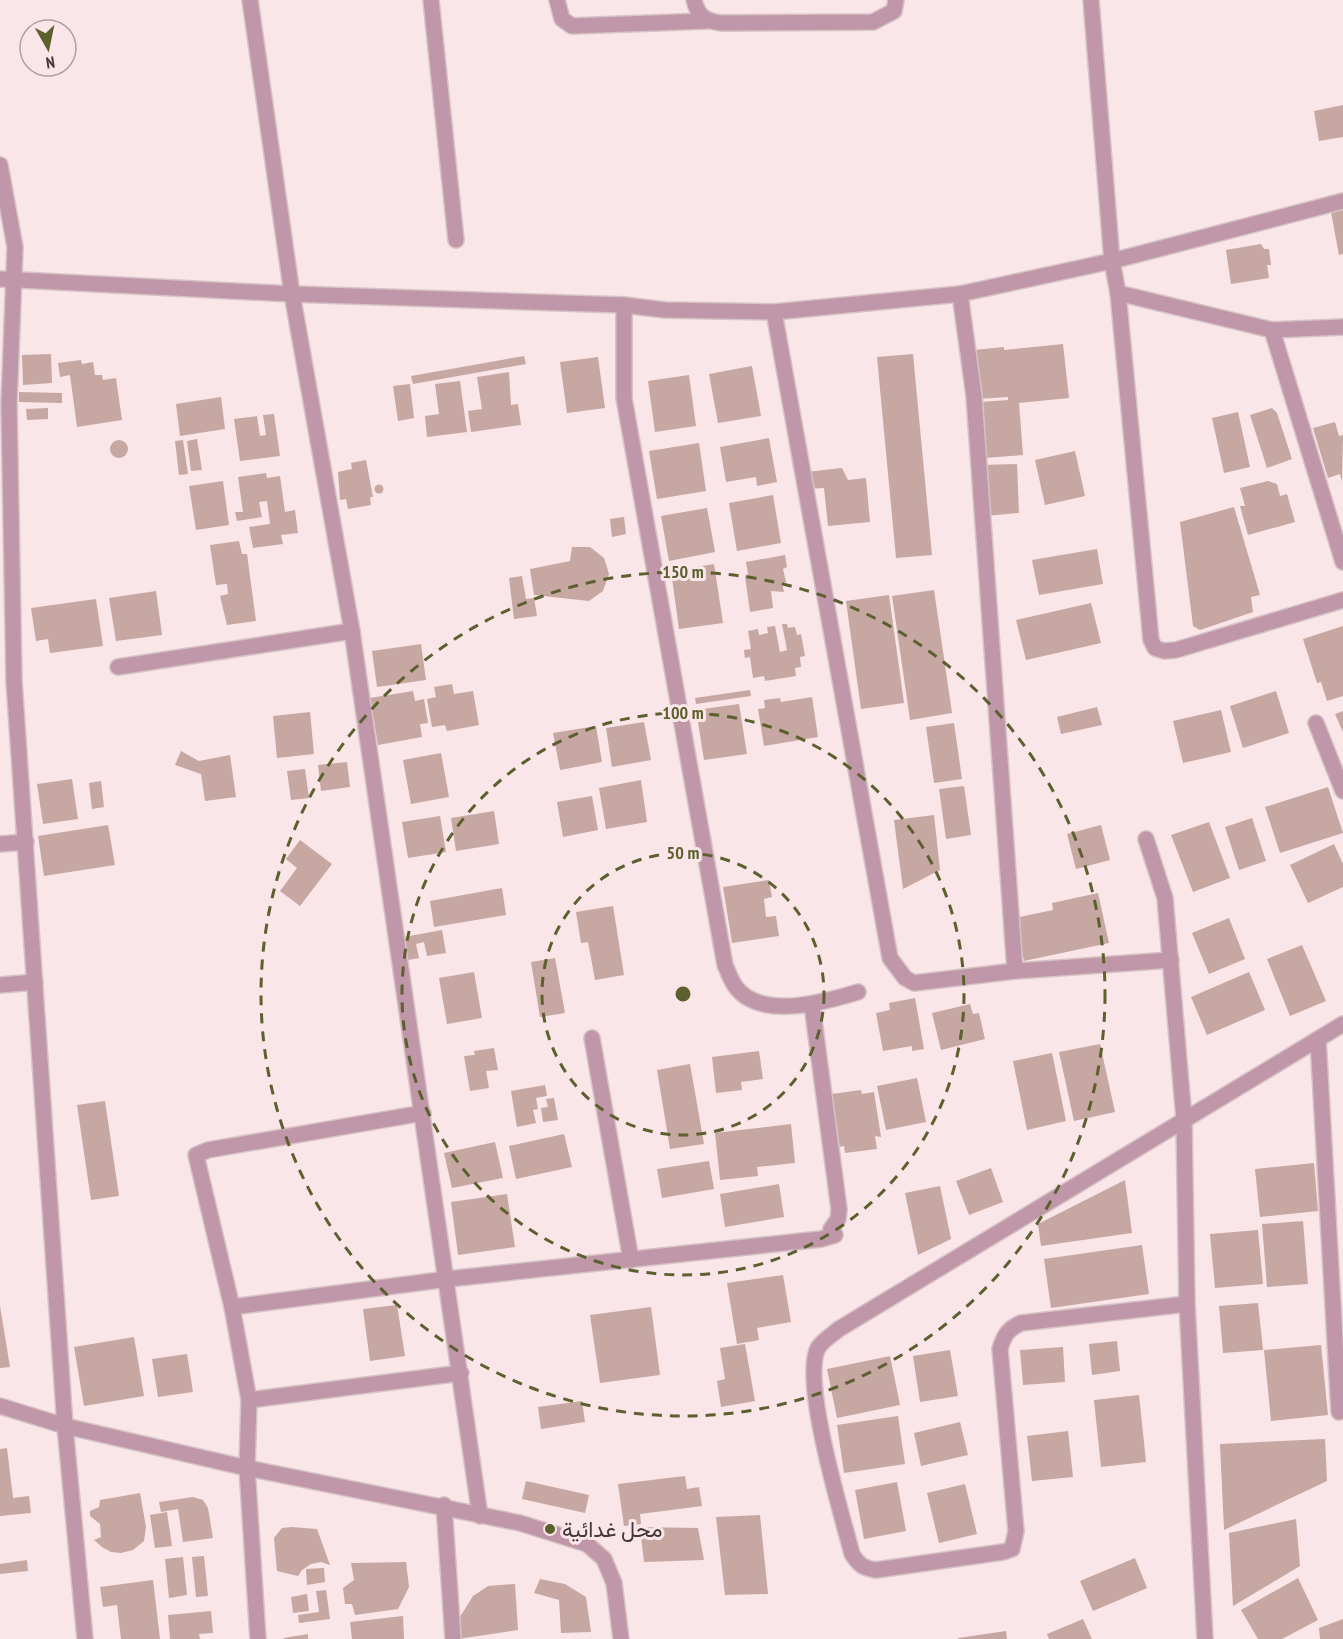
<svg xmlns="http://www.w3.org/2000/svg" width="1343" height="1639" viewBox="0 0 1343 1639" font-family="'PT Sans Narrow',Vazirmatn,sans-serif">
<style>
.building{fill:#c6a7a1}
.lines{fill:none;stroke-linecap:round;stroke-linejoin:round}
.minor-casing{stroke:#d6c3c5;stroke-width:18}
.minor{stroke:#c096a9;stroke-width:15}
.ring{fill:none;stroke:#5b602e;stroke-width:3;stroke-dasharray:10 8}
.poi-dot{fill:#5b602e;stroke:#fae6e8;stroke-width:2}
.labels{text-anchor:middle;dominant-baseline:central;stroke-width:6;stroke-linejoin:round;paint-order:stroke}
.poi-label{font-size:22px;fill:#443739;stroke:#fae6e8;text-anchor:start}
.centre{fill:#5b602e;stroke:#fae6e8;stroke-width:3}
.ring-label{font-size:18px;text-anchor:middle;font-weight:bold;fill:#5b602e;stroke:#fae6e8;stroke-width:6;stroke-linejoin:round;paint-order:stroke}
</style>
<rect width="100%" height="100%" fill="#fae6e8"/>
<!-- building -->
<g class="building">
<path d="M1343,105V137L1319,141L1314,111Z"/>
<path d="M1343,210V254L1339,255L1331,212Z"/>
<path d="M1261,244L1264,249H1269L1271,265H1267L1269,278L1231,284L1226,250Z"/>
<path d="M1063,344L1069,398L1019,403L1023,455L984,458L980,402L1008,400V397L978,399L974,350L1004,347V350Z"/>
<path d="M51,354L52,383L23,385L22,355Z"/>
<path d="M913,354L932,555L896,558L877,357Z"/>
<path d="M524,356L526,364L413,384L411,376Z"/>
<path d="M598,357L605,408L567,413L560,362Z"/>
<path d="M81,360L82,364L93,362L95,375H102L103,380L116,378L122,420L77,427L70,375L60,377L58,363Z"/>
<path d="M752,366L761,416L718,423L709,374Z"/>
<path d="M509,372L511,405L518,404L521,425L471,432L468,411L482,409L477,377Z"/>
<path d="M689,375L696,426L655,432L648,381Z"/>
<path d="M460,381L467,432L427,437L425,416L439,414L435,384Z"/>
<path d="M410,384L414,418L398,421L393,386Z"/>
<path d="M19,392L62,393V403L19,402Z"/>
<path d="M221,397L225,429L180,436L176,404Z"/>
<path d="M48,408V419L27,420L26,409Z"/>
<path d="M1272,408L1277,413L1292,459L1267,468L1250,415Z"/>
<path d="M1238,412L1250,467L1224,473L1212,418Z"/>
<path d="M274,414L280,456L240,461L234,419L257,416L260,436L266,435L263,415Z"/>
<path d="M1335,422L1339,436L1343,435L1342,482L1340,474L1328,478L1313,428Z"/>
<path d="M769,438L777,482L757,486L756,477L726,482L720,447Z"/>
<path d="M197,439L202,470L191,471L187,441Z"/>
<path d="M183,440L188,474L179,475L175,441Z"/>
<circle cx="119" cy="449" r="9"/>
<path d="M699,443L706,491L657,499L649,451Z"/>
<path d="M1075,451L1085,496L1045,505L1035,460Z"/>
<path d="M366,460L373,497H370L371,505L348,509L346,499L340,500L338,472L352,469L351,463Z"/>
<path d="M1017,464L1019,513L986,516L982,465Z"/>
<path d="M842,468L848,480L866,478L870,522L828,526L824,488L807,489L806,472Z"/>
<path d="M266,473L267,478L280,476L285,512L295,510L298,533L281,535L283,544L253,548L249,527L270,524L267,501L259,502L262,517L237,521L235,512H243L238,477Z"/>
<path d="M223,481L229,525L196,530L189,486Z"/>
<path d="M1268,481L1277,484L1280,496L1287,494L1295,522L1248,535L1240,506H1245L1240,488Z"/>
<circle cx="379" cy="489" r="4.5"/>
<path d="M773,495L781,543L737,551L729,503Z"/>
<path d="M1234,507L1260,595L1251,597L1253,612L1200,630L1193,626L1180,522Z"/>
<path d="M707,508L715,552L669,561L661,516Z"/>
<path d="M624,517L626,534L612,537L610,519Z"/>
<path d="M239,541L242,554H247L256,621L227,625L220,596L228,594L227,584L216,585L210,545Z"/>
<path d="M572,547H590L604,558L609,574L603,591L589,601L534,595L530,569L570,561Z"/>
<path d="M1097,549L1103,584L1039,595L1032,560Z"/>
<path d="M785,555L787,567L783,569L786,582L782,583L784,592L771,591L773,608L750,612L745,576L748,574L746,562Z"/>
<path d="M714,564L723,623L679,629L671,571Z"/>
<path d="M522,576L526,599L534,598L537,616L514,619L509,578Z"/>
<path d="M934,590L952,713L910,720L892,596Z"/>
<path d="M156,591L162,635L116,641L109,598Z"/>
<path d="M889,595L904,703L861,709L846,601Z"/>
<path d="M96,599L103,646L50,653L48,639L36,641L31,608Z"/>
<path d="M1091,603L1101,643L1026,660L1016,620Z"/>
<path d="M782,624H787L788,628L795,627L797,635L801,634L805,656L800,657L801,667L795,668L796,676L765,681L764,676L753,678L750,657L745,658L744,650L751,649L748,631L758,629L759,635L768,633L767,627L775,626L780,652L787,650Z"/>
<path d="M1343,626V696L1327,701L1321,682L1317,683L1303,639Z"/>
<path d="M421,644L426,680L377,687L372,651Z"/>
<path d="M452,684L454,694L473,691L479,725L447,731L445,725L432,727L427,699L436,697L434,687Z"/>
<path d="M750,690L751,696L696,704L695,698Z"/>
<path d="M413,691L415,701L424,699L428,723L420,724L422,737L378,745L370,698Z"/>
<path d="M1276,691L1289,733L1243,748L1230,706Z"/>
<path d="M812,697L818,737L764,746L758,709L765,708L764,700L780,698L781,702Z"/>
<path d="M739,704L747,754L704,760L696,710Z"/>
<path d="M1097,707L1102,725L1061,734L1057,717Z"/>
<path d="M1221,710L1231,752L1183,763L1173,721Z"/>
<path d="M1343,711V732L1335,714Z"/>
<path d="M310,712L314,754L277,758L273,716Z"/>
<path d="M644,722L651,760L612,767L606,728Z"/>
<path d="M954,723L962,779L934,783L926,727Z"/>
<path d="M596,726L602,762L560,770L553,733Z"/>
<path d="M181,751L199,761L230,755L236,797L205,801L201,774L175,765Z"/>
<path d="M441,753L449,797L411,804L403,760Z"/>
<path d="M347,762L350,787L321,791L318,765Z"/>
<path d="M305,769L309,798L291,800L287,771Z"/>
<path d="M72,779L78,819L43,824L37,784Z"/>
<path d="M641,780L647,822L606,829L599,788Z"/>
<path d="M101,781L104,807L92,809L89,783Z"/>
<path d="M964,786L971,835L946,839L939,789Z"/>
<path d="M1328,787L1343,833L1280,853L1265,807Z"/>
<path d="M592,796L598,830L563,837L557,802Z"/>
<path d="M494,811L499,844L456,851L451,818Z"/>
<path d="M934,815L940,870L903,889L894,820Z"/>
<path d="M440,816L446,852L408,858L402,822Z"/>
<path d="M1252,818L1266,861L1239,870L1225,827Z"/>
<path d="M1209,822L1230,878L1193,892L1171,835Z"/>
<path d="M108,825L115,865L44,876L38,836Z"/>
<path d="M1101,825L1110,860L1076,869L1067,834Z"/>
<path d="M300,840L332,864L300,906L280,891L297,868L286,859Z"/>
<path d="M1334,844L1343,864V887L1308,903L1290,865Z"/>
<path d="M769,880L772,897L764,899L766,917L776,916L779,936L732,943L723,887Z"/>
<path d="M502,888L506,915L434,927L430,901Z"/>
<path d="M1098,893L1109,943L1024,961L1015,918L1053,910L1052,903Z"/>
<path d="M613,906L624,975L595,980L588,942L581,943L576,912Z"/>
<path d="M1229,918L1245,959L1209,974L1192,933Z"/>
<path d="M442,930L446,953L427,956L424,942L416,944L419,958L403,961L399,938Z"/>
<path d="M1302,945L1326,1001L1290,1016L1267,959Z"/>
<path d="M555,958L565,1013L540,1017L531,962Z"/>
<path d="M474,972L482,1018L447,1024L439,978Z"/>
<path d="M1249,972L1265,1010L1207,1035L1191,997Z"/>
<path d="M915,998L924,1049L912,1051V1046L883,1051L876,1013L890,1010L889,1003Z"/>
<path d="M970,1004L973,1014L979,1013L985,1039L941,1050L932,1013Z"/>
<path d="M1100,1044L1115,1112L1074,1121L1059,1052Z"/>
<path d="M494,1048L498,1070L486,1071L489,1088L470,1091L464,1056L475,1055L474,1051Z"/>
<path d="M759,1051L763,1079L741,1082L742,1090L716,1093L712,1057Z"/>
<path d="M1052,1053L1066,1121L1027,1130L1013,1061Z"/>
<path d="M690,1064L704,1144L670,1149L657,1070Z"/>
<path d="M917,1078L926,1122L886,1130L877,1086Z"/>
<path d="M545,1085L547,1096L536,1098L538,1109L533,1110L536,1123L517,1127L511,1091Z"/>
<path d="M861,1090L862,1094L874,1092L881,1137L875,1136L877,1149L845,1153L844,1146L839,1147L832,1094Z"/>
<path d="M554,1098L558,1120L543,1122L541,1108L548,1107L546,1099Z"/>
<path d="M105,1101L119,1196L91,1200L77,1105Z"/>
<path d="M791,1124L795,1163L757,1167L758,1176L720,1180L715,1133Z"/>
<path d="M564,1134L572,1167L516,1179L509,1146Z"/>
<path d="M495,1142L503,1178L452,1188L444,1153Z"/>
<path d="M709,1161L714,1189L662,1198L657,1169Z"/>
<path d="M1314,1163L1318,1211L1260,1217L1255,1169Z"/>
<path d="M991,1168L1003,1202L969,1215L956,1181Z"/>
<path d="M1125,1180L1132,1233L1041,1246L1038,1224Z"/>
<path d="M779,1184L784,1217L725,1227L720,1194Z"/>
<path d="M940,1186L951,1239L918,1255L905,1193Z"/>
<path d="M507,1194L515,1247L458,1255L451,1202Z"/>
<path d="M1303,1221L1308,1284L1267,1287L1262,1224Z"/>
<path d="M1258,1230L1263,1284L1215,1288L1210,1234Z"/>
<path d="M1142,1245L1149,1294L1051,1308L1044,1259Z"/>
<path d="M783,1275L791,1322L757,1328L759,1340L737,1344L727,1283Z"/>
<path d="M1258,1303L1263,1350L1223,1353L1219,1306Z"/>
<path d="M397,1305L405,1356L370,1361L363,1309Z"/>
<path d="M0,1306L10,1367L0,1368Z"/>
<path d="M651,1307L660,1375L600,1383L590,1315Z"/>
<path d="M134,1337L144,1396L84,1406L74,1347Z"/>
<path d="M1117,1341L1120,1371L1092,1375L1089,1344Z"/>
<path d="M745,1344L755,1401L721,1407L717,1381L725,1379L720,1348Z"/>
<path d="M1321,1345L1328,1415L1271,1421L1264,1350Z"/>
<path d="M1063,1347L1065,1382L1023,1385L1020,1350Z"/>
<path d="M950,1350L958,1396L920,1402L913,1356Z"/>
<path d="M187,1354L193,1392L158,1397L152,1359Z"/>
<path d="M890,1356L900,1405L837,1418L827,1369Z"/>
<path d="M1139,1395L1146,1462L1101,1467L1094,1400Z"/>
<path d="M582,1401L585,1422L541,1429L538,1407Z"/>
<path d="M898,1416L905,1464L844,1473L837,1425Z"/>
<path d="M960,1422L968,1455L921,1466L914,1433Z"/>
<path d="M1068,1431L1073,1477L1032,1481L1027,1436Z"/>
<path d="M1325,1439L1327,1481L1224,1530L1220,1444Z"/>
<path d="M7,1448L13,1498L29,1496L31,1513L0,1516V1449Z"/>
<path d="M685,1476L687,1489L699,1487L702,1506L640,1514L641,1524L624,1526L618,1484Z"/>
<path d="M526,1481L589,1495L585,1513L522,1499Z"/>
<path d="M897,1482L906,1531L864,1539L855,1490Z"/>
<path d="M965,1484L977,1534L939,1543L927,1493Z"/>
<path d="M140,1493L146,1527L144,1541L133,1550L121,1553L111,1552L102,1547L94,1540L101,1537L100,1524L90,1516V1511L99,1507L100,1500Z"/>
<path d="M193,1497L203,1500L208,1508L213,1538L183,1542L178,1509L161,1512L159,1502Z"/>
<path d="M167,1512L172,1546L155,1548L150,1515Z"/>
<path d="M760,1515L768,1594L725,1595L716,1517Z"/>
<path d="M1296,1519L1300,1566L1233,1606L1229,1533Z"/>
<path d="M292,1527L317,1529L330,1565L321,1562L311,1564L302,1570L298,1576L277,1571L274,1538L282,1528Z"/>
<path d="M640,1527L698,1528L704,1560L644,1562Z"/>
<path d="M204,1556L208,1596L196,1597L192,1557Z"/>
<path d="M183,1557L187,1595L169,1598L165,1559Z"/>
<path d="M1135,1558L1147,1588L1093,1611L1080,1581Z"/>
<path d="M27,1560L28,1571L0,1574V1564Z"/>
<path d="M406,1562L409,1587L398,1609L355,1615L352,1604H345L343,1588L354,1580L351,1563Z"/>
<path d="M324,1568L325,1582L307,1585L306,1569Z"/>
<path d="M1298,1578L1318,1620L1282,1639H1258L1241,1610Z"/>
<path d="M540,1579L565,1584L586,1597L591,1632L561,1633L559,1600L534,1593Z"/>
<path d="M153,1580L160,1639H121L117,1605L103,1607L100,1587Z"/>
<path d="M515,1584L518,1630L458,1639L460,1617L473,1596L488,1586Z"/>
<path d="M326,1590L330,1619L299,1623L298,1615L319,1612L316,1591Z"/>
<path d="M307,1594L309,1611L293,1613L291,1597Z"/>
<path d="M211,1611L213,1633L199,1634L200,1639H170L168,1615Z"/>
<path d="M403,1616L404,1639H352L350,1622Z"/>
<path d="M1083,1619L1092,1639H1049L1047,1634Z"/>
<path d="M1343,1619V1639H1320L1319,1628Z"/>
<path d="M1006,1631L1007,1639H958V1638Z"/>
<path d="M308,1634V1639H284V1638Z"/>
</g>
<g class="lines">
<!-- minor casing -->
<g class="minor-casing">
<g id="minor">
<path d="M250,0L292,294L352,631L480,1516"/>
<path d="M431,0L456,240"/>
<path d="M557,0L562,19L572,26L707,21"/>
<path d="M694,0C698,17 706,21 722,23L873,22L894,11L896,0"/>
<path d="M1091,0L1112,261L1118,293L1151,640L1155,648L1164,651L1176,650L1343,600"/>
<path d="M0,165L15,247L9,404L14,681L65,1426L85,1639"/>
<path d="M0,279L292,294L624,305L665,310L774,312L960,294L1112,261L1343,201"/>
<path d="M1118,293L1272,330L1343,327"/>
<path d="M960,294L974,396L1015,971"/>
<path d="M624,305V398L725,965C728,972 731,980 735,986C760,1021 825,1002 858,992"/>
<path d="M774,312L890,958L905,978L914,983L1015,971L1171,960"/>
<path d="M1272,330L1343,562"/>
<path d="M118,667L352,631"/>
<path d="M1316,723L1343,791"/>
<path d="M1146,839L1165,898L1184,1119L1187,1304L1205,1639"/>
<path d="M0,844L26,842"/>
<path d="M0,985L35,982"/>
<path d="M592,1038L631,1260"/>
<path d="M1318,1039L1339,1412"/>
<path d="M1187,1304L1021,1323C1008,1329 1004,1335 1000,1349L1016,1531L1012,1549L1003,1552L876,1570C863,1568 859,1565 852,1554C842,1515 801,1381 818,1348C822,1341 833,1334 839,1329L1343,1024"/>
<path d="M232,1307L448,1279L821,1239L835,1235L831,1229L838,1219L839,1209L812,1005"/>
<path d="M249,1400L461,1373"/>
<path d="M0,1406L65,1426L247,1468L520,1523L587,1544L604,1559L614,1583L621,1639"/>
<path d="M444,1505L453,1639"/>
<path d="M258,1639L247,1468L249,1400L232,1307L196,1155L208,1150L423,1113"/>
</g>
</g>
<!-- minor -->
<use href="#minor" class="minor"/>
</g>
<!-- distance rings -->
<g class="ring">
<circle cx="683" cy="994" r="141"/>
<circle cx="683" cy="994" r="281"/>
<circle cx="683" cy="994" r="422"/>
</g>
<!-- markers -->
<circle class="poi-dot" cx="550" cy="1529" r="6"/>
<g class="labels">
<!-- poi labels -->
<g class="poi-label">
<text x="562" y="1529">محل غدائية</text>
</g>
</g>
<circle cx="683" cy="994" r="9" class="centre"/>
<g class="ring-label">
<text x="683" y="578">150 m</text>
<text x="683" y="719">100 m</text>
<text x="683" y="859">50 m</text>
</g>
<!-- north arrow -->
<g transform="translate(48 48) rotate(171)"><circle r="28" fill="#fae6e8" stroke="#b1a0a2" stroke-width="1.5"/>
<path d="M0-4.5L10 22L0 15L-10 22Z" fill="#5b602e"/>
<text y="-9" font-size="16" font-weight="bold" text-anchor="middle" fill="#443739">N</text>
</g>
</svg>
